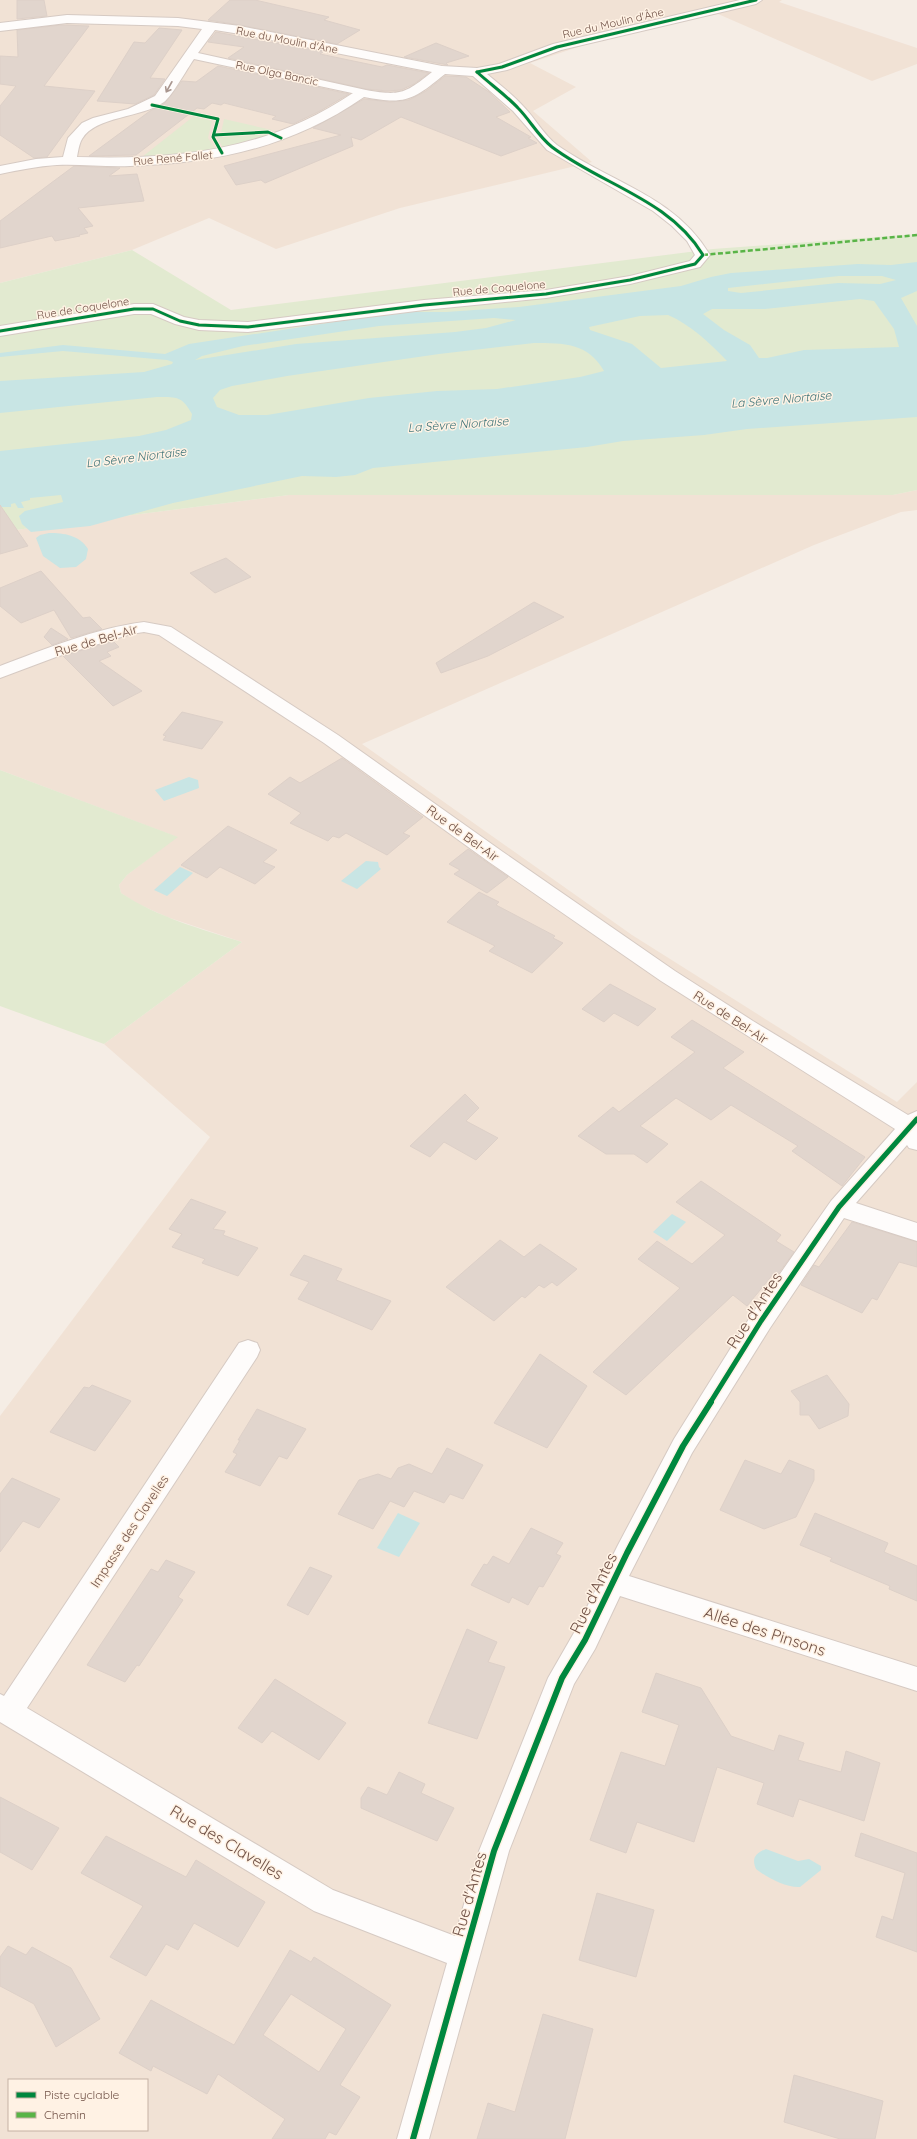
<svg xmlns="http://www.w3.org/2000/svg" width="917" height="2139" viewBox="0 0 917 2139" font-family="Quicksand,sans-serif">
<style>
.residential{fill:#f1e2d5;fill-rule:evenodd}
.green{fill:#e2ead0}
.water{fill:#c8e5e4;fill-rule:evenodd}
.building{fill:#e1d5cd;stroke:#ddd0c8;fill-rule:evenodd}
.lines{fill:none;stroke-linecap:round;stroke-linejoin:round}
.minor-casing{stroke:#d6cac3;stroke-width:2}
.minor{fill:#fefcfb;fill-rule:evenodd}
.quiet{stroke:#59b447;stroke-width:2.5;stroke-dasharray:5 2.5;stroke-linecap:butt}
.cycleway-far2-casing{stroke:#fff2e4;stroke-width:4.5}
.cycleway-far1-casing{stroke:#fff2e4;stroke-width:8}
.cycleway-casing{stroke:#fff2e4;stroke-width:9}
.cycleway-far2{stroke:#00873e;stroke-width:3}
.cycleway-far1{stroke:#00873e;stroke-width:5}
.cycleway{stroke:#00873e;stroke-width:6}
.oneway{stroke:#a9968f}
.labels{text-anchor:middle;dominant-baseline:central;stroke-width:3;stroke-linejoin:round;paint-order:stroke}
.far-street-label{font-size:11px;fill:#715247;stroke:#fff2e4}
.far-water-label{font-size:12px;font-style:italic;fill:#3b7277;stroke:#fff2e4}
.street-label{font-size:13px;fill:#715247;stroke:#fff2e4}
.near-street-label{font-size:16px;fill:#715247;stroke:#fff2e4}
</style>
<rect width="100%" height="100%" fill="#f5ede5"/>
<!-- residential -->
<g class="residential">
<path d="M0,0H782L779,2L917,48V64L872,81L718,14L605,38L530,63L576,87L533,111L592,162L400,208L276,249L209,218L132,250L0,283Z"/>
<path d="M917,490V510L901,512L814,545L362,744L632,935L897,1102L917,1082V2139H0V1416L210,1137L104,1044L242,942L167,917L136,903L121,893L119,885L127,875L177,837L0,770V532L289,495H893ZM9,2080H147V2130H9Z"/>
</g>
<!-- green -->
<g class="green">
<path d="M194,116L212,121L208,138L215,149L165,156L142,157Z"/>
<path d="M224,119L272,130L221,133Z"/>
<path d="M267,134L269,135L223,148L217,137Z"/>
<path d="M917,234V490L893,495H289L0,532V283L132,250L231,310L713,249Z"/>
<path d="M0,770L178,837L127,875L119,885L121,893C157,917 201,929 242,942L104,1044L0,1006Z"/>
</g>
<!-- water -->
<g class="water">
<path d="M917,262V291L901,298L917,326V417L747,429L704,435L623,441L587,447L373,468L355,475L336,477L302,476L173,503L90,526L31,532L22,524L19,516L25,511L63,502L61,495L30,498V500L21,502L24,508H18L15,503L11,504V507H0V451L139,436L166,430L191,420L192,414C182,396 177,397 157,397L0,413V381L144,372L172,364L173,362L167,360L63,351L0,357V353L63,345L165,354L189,344L354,319L403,312H446L519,307L681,286L711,277L731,273L858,264L891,265ZM839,276H882L896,280L880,284L838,283L741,293L728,291V288ZM860,299L874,301L894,329L899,347L804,350L767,358H759L750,345L724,330L703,314L712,309H765ZM668,315C691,325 710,343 727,361L661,368L632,344L590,330L589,327L640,316ZM494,318L516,320L486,328L455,332L296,344L195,360L202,356L243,346L379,326ZM534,343C564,343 588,343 604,371L580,377L497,389L437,391L369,398L267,415H239L217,407L213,398L220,390L232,386L287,376L439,354Z"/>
<path d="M49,533C64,533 79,535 88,549L86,559L76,567L60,568L43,556L36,538L40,535Z"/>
<path d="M189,777L198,780L199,788L164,801L155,790Z"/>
<path d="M366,861L378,862L379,867L381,869L357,889L341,881Z"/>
<path d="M180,867L193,873L167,896L154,890Z"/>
<path d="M672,1214L686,1222L667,1241L653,1232Z"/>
<path d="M398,1513L420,1523L399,1557L377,1548Z"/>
<path d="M766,1849L798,1861L809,1859L821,1866V1870L800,1887C786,1888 766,1877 756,1869C751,1858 756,1853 766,1849Z"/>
</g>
<!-- building -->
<g class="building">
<path d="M17,0H44L47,16L17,19Z"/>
<path d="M230,0H255L329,17L324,20L360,30L337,44L240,25L208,20Z"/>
<path d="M61,25L89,26L44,86L95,91L47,157L34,158L0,135V106L16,86L0,84V56L18,57L17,30Z"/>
<path d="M159,28L182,30L150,78L165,79L154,95L135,104L97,101L134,42L145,43Z"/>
<path d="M216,32L323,52L320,54L382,67L387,65L429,73L414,84L401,90L387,91L366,89L228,58L244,47L208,42Z"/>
<path d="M436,43L469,56L446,63L448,65L404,57Z"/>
<path d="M218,66L349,94L320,111L293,124L272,119L276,116L224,103L221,105L212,103L204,109L197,108L136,155L89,156L150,111L165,103L182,81L196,82Z"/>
<path d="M445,76L466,77L489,92L510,112L496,117L531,137L528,138L537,143L501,156L401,117L361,140L351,137L353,146L265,183L261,180L236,185L224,166L341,135L313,128L364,99L390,102L409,100L426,91Z"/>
<path d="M74,166L120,168L109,176L137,174L144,201L78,208L93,226L84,228L88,233L79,235L80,236L55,241L52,236L0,248V221Z"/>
<path d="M0,505L28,546L0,554Z"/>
<path d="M226,558L251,577L215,593L190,573Z"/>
<path d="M41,571L83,618L90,617L102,629L71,638L54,610L21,623L0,606V588Z"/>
<path d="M534,602L564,617L488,656L441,673L436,663Z"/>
<path d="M51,628L68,639L52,645L44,637Z"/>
<path d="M113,641L119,647L107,652L111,656L99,661L142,691L113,706L63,656Z"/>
<path d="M182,712L223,722L202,749L163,740L166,736L163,735Z"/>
<path d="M342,758L423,817L403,833L410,836L387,855L346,833L339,838L333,836L328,841L290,823L301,813L268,794L290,777L300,783Z"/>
<path d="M228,826L277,850L263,862L275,867L255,884L220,867L207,878L181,865Z"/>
<path d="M468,849L508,877L487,893L454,874L460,870L449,864Z"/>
<path d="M479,892L499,902L496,905L555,936L553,938L563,943L532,973L489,951L495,946L447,922Z"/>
<path d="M610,984L656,1009L638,1026L614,1013L604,1022L582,1009Z"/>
<path d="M692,1020L744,1052L723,1068L865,1157L842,1186L792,1151L798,1146L731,1105L711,1120L676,1098L640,1126L668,1144L647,1163L634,1154H606L578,1136L613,1107L619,1112L695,1052L671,1037Z"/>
<path d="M465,1094L479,1108L466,1121L498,1138L476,1160L444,1142L430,1157L410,1146Z"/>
<path d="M701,1181L781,1235L776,1241L794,1252L778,1274L774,1273L747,1306L733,1295L626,1395L593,1372L680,1288L638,1259L657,1241L692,1264L725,1235L676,1202Z"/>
<path d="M191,1199L226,1212L213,1229L225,1231L223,1235L258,1248L238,1276L202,1263L205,1259L172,1247L182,1234L169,1229Z"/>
<path d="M852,1222L917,1242V1267L899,1262L877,1300L872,1298L862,1313L801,1285L814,1265L819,1267Z"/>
<path d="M500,1240L524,1257L540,1244L577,1269L557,1286L552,1282L544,1288L539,1285L525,1298L522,1296L494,1321L446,1287Z"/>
<path d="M304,1255L342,1269L336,1280L391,1301L372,1330L298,1299L309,1282L290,1275Z"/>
<path d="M540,1354L587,1386L547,1448L494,1423Z"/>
<path d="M827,1375L849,1404L848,1416L819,1429L809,1415H800V1402L791,1391Z"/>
<path d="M92,1385L131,1401L95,1451L50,1432L84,1387L89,1388Z"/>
<path d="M257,1409L306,1429L287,1459L279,1456L260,1486L225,1472L237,1454L233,1452L240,1440H238Z"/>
<path d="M447,1448L483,1465L463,1499L450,1494L444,1503L414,1491L404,1507L390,1501L373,1529L338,1514L359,1480L378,1474L391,1479L398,1468L409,1464L432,1474Z"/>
<path d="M745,1460L781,1474L789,1460L814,1470V1480L796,1517L764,1529L720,1510Z"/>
<path d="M12,1478L60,1499L39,1528L23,1521L0,1552V1494Z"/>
<path d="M815,1513L888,1543L884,1552L917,1566V1601L889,1589L890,1586L830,1561L832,1558L800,1545Z"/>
<path d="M531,1528L563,1543L556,1554L561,1556L543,1587L539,1586L528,1605L512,1597L509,1603L471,1585L484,1564L487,1565L493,1556L509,1564Z"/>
<path d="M166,1560L195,1572L178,1597L183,1600L139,1666L137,1665L125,1682L87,1665L151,1569L158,1572Z"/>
<path d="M310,1567L332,1576L308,1615L287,1605Z"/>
<path d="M467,1629L497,1642L488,1662L505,1667L477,1739L428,1723Z"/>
<path d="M656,1673L701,1688L731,1736L774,1751L779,1735L804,1743L798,1760L841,1772L846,1751L880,1763L864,1821L799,1799L793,1817L757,1804L764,1783L717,1767L694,1842L637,1822L626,1853L590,1840L621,1752L665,1766L679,1725L642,1712Z"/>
<path d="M275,1679L346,1723L319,1760L272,1731L262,1743L238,1728Z"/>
<path d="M399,1772L425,1784L421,1793L454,1808L437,1841L361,1808V1798L368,1787L387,1795Z"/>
<path d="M0,1797L59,1828L32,1870L0,1852Z"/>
<path d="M861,1833L917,1853V1952L876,1937L882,1916L893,1920L905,1873L855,1856Z"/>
<path d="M106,1836L186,1877L196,1860L265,1902L238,1947L194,1923L178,1950L166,1944L146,1976L110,1957L143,1906L81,1873Z"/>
<path d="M597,1893L654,1910L636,1977L579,1960Z"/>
<path d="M8,1946L26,1955L32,1947L71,1968L100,2019L56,2047L34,2004L0,1986V1957Z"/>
<path d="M290,1950L311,1962L314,1957L391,2005L340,2085L360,2097L336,2135L329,2132L325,2139H272L285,2119L218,2074L207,2094L153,2066L151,2071L119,2053L151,2000L234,2045ZM291,1994L346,2029L319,2072L263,2035Z"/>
<path d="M543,2014L593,2029L565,2139H477L488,2103L515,2112Z"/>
<path d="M794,2075L883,2101L875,2139H840L784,2122Z"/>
</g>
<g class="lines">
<!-- minor casing -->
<g class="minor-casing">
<g id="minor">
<path d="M740,0H762L756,4L561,50L507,70L487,74C499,84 512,94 523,106C535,118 543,134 557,145C611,183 674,195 710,255L700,267L630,284L546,298L424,310L248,332L199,330L175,324L151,314H134L0,336V326L134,304H153L184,317L199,320L248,322L424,300L546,290L630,276L690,261L695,255L687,241L672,226L653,211L547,150L513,111L473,76L445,74C413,100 406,105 364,97C292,147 216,163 130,166C105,167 81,164 57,165C38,166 19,170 0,174V166L36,159L63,157L68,138L82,123L93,118L128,109L155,96L202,29L178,26L67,23L0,31V23L67,15L178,18L240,26L442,66L477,68L499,64L553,44ZM215,30L240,34L432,72C405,94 400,96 366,90L198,53ZM194,59L352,93H353C267,151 178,160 77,157C78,152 79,144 82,139C95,116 142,118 164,102C172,96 187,69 194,59Z"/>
<path d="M144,622L171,627L338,735L503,852L675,971L753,1021L908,1115L917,1111V1150L909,1148L907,1145L856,1203L917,1223V1241L844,1218L770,1328L692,1453L629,1576L917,1667V1691L620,1596L595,1649L574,1684L509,1851L429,2139H397L447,1963L314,1911L0,1722V1694L4,1696L239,1343L248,1340L257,1343L260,1350L257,1357L27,1708L333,1890L455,1936L479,1851L548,1678L575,1631L618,1545L674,1439L752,1314L831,1201L895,1129L661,981L489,862L324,743L159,635L144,632L131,634L56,657L0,678V666C45,649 96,628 144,622Z"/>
</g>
</g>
<!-- minor -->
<use href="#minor" class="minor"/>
<!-- quiet -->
<path class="quiet" d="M703,255L917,235"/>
<!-- cycleway-far2 casing -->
<g class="cycleway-far2-casing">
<g id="cycleway-far2">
<path d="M477,72L502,67L557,47L756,0"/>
<path d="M152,105L218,119L213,137L222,153"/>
<path d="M214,135L268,132L281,138"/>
<path d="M0,331L134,309H153L180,321L199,325L248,327L424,305L546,294L630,280L695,264L703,255C669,199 602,185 552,147C538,136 530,120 518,108C506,95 490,84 477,72"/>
</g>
</g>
<!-- cycleway-far1 casing -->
<g class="cycleway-far1-casing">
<path id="cycleway-far1" d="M710,1403L761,1321L839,1207L917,1119"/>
</g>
<!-- cycleway casing -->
<g class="cycleway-casing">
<path id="cycleway" d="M413,2139L494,1851L562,1678L585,1640L627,1553L683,1446L711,1402"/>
</g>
<!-- cycleway-far2 -->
<use href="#cycleway-far2" class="cycleway-far2"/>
<!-- cycleway-far1 -->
<use href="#cycleway-far1" class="cycleway-far1"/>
<!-- cycleway -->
<use href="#cycleway" class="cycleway"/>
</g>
<!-- one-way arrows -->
<defs><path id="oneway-shaft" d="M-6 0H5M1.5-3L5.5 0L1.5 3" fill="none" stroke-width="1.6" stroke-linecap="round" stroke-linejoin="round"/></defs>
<use class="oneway" href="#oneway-shaft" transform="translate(169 87) rotate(119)"/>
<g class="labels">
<!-- far-street labels -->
<g class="far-street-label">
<text transform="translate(613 23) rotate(-13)">Rue du Moulin d'Âne</text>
<text transform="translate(287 40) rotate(11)">Rue du Moulin d'Âne</text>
<text transform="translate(277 73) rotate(12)">Rue Olga Bancic</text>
<text transform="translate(173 158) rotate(-5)">Rue René Fallet</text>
<text transform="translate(499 288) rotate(-5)">Rue de Coquelone</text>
<text transform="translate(83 308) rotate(-9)">Rue de Coquelone</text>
</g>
<!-- far-water labels -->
<g class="far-water-label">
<text transform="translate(781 399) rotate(-5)">La Sèvre Niortaise</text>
<text transform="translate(458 424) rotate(-4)">La Sèvre Niortaise</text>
<text transform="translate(136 457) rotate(-7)">La Sèvre Niortaise</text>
</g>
<!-- street labels -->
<g class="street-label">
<text transform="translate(96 640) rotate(-16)">Rue de Bel-Air</text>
<text transform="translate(463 833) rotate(36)">Rue de Bel-Air</text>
<text transform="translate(731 1017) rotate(33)">Rue de Bel-Air</text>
<text transform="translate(129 1531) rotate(-57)">Impasse des Clavelles</text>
</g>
<!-- near-street labels -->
<g class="near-street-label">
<text transform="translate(754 1310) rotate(-57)">Rue d'Antes</text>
<text transform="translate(593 1593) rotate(-64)">Rue d'Antes</text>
<text transform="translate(765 1631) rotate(18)">Allée des Pinsons</text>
<text transform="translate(227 1842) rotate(31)">Rue des Clavelles</text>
<text transform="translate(469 1894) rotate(-74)">Rue d'Antes</text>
</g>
</g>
<!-- legend -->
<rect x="8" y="2079" width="140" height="52" fill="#fff2e4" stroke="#c6b2a5"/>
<rect x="16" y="2092" width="20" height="6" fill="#00873e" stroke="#c6b2a5"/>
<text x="44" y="2099" font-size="12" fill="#715247">Piste cyclable</text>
<rect x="16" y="2112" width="20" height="6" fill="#59b447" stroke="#c6b2a5"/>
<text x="44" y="2119" font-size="12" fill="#715247">Chemin</text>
</svg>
